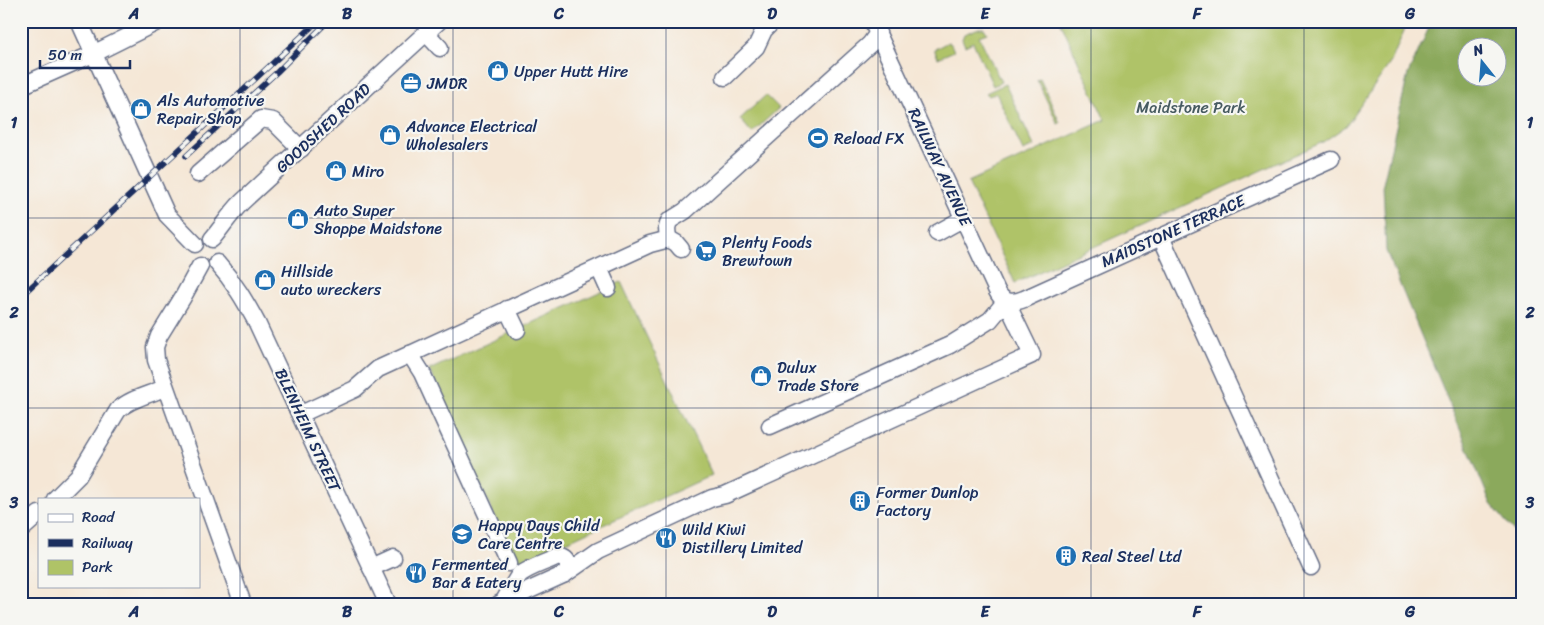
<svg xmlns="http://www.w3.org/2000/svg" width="1544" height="625" viewBox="0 0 1544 625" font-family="Sriracha,sans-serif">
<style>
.green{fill:#afc367;stroke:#657962}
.forest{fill:#8ba95c;stroke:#536c5d;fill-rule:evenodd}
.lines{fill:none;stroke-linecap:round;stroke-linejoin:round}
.minor-casing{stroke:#676f88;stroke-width:19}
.minor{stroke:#fff;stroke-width:16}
.rail-casing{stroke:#1b2f5e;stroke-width:5.5}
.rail{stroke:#f6f6f2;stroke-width:4;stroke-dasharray:11;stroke-linecap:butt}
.grid{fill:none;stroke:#1b2f5e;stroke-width:1;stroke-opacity:0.55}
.labels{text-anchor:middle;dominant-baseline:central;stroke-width:4.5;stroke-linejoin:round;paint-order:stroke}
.poi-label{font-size:16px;fill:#1b2f5e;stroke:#f6f6f2;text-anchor:start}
.park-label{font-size:16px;fill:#475b61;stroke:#f6f6f2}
.street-label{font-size:16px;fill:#1b2f5e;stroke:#f6f6f2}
.neatline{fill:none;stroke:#1b2f5e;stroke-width:2}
.grid-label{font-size:16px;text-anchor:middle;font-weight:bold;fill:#1b2f5e}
</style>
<rect width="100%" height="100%" fill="#f6f6f2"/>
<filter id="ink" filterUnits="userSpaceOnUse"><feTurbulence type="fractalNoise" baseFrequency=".02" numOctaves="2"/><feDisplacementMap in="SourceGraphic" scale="10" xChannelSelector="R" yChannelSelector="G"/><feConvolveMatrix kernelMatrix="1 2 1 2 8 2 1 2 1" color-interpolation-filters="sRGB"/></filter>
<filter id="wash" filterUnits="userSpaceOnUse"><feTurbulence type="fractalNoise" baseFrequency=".0096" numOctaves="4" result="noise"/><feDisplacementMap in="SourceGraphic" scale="20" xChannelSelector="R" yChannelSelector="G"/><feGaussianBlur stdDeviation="1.12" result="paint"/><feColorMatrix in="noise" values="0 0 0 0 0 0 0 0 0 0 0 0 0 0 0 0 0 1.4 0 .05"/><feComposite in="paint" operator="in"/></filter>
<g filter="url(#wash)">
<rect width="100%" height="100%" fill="#f5e7d6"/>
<!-- green -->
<g class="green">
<path d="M1060,21H1408L1391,62L1346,126L1323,142L1015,283L968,182L1105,120Z"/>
<path d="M979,28H984L987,33L979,36L1001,82L993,86L973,42L965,46L962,39L964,34Z"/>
<path d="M948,42L951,44L954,51L938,58L935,51V49Z"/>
<path d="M1040,79L1060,123L1058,124L1037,80Z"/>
<path d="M1005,84L1034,146L1023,151L996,93L989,96L986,93Z"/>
<path d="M766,95L779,108L752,133L740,119Z"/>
<path d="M621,282L712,475L516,565L429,370Z"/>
</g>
<!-- forest -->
<path class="forest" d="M1432,21H1523V542L1491,504L1386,251L1383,184L1408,74ZM1466,48H1496V78H1466Z"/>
</g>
<g filter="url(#ink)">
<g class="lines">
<!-- minor casing -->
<g class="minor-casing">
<g id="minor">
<path d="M79,21L167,215L195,244"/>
<path d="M872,21L997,291C1003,303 1012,304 1024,299L1331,160"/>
<path d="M426,33L440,48"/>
<path d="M725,77L756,47L764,30L773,21"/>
<path d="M21,86L93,54L159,21"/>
<path d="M198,174L261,119L273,121L301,149"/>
<path d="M937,233L964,218"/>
<path d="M1161,237L1311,567"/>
<path d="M212,239C223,226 230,214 242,202L439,21"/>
<path d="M668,239L667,228L669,221L685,211L870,44L878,33"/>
<path d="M217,263C234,282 245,301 257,323L388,604"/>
<path d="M200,266L183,297L159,336L155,347L156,360L243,604"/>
<path d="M599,268L608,288"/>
<path d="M507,309L517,330"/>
<path d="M410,354L422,373L509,563"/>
<path d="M301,414L355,389L378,369L650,244L669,239L676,243L681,249"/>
<path d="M55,499L78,476L118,410C131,398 149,395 164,388"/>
<path d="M21,530L39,514"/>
<path d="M371,568L393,558"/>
<path d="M504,601C506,597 518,576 520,574C531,566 546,562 558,556C565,558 567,559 569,566L565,574"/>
<path d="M499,604L565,574L598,551L712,498L725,495L1032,355L1006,301L990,320L950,345L770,426"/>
</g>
</g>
<!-- minor -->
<use href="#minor" class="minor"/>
<!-- rail casing -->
<g class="rail-casing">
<g id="rail">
<path d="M186,156L277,72L328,21"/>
<path d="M21,296L318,21"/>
</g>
</g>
<!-- rail -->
<use href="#rail" class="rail"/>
</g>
</g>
<!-- grid -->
<path class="grid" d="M240,21V604M453,21V604M666,21V604M878,21V604M1091,21V604M1304,21V604M21,218H1523M21,408H1523"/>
<!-- icons -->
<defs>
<g id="shop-disc" transform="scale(1.125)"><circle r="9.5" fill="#1f6fb2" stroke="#f6f6f2"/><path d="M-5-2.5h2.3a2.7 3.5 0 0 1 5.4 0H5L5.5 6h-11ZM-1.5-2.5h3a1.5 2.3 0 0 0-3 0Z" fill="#fff"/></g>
<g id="office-disc" transform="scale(1.125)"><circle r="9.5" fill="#1f6fb2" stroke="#f6f6f2"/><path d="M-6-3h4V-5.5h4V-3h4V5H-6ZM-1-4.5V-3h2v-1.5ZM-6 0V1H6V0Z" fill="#fff"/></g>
<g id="stadium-disc" transform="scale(1.125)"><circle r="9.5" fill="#1f6fb2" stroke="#f6f6f2"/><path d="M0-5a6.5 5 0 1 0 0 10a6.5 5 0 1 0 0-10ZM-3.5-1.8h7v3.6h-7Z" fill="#fff"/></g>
<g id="supermarket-disc" transform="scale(1.125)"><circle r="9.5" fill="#1f6fb2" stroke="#f6f6f2"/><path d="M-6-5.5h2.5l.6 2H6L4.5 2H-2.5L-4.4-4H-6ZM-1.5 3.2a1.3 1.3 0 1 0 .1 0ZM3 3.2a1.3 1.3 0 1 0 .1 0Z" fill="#fff"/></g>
<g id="building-disc" transform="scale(1.125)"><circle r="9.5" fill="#1f6fb2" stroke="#f6f6f2"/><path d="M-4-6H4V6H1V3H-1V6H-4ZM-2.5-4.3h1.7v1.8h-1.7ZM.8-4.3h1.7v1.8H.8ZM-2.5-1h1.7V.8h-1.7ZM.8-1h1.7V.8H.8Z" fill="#fff"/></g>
<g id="school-disc" transform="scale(1.125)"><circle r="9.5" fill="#1f6fb2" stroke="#f6f6f2"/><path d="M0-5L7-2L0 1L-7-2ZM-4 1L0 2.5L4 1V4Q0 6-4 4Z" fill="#fff"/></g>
<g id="restaurant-disc" transform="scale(1.125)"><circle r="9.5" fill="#1f6fb2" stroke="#f6f6f2"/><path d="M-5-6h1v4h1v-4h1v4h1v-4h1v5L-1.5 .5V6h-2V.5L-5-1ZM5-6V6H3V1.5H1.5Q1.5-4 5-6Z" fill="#fff"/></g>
</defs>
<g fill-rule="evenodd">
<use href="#shop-disc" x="498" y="71"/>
<use href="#office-disc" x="411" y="83"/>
<use href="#shop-disc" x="141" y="109"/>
<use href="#shop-disc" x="390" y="135"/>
<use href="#stadium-disc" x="818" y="138"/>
<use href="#shop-disc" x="336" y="171"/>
<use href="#shop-disc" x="298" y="219"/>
<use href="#supermarket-disc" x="706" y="251"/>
<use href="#shop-disc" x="265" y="280"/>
<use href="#shop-disc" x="761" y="376"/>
<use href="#building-disc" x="860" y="501"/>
<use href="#school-disc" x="462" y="534"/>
<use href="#restaurant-disc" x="666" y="538"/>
<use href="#building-disc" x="1066" y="556"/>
<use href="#restaurant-disc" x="416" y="573"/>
</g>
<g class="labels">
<!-- poi labels -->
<g class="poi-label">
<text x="514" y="71">Upper Hutt Hire</text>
<text x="427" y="83">JMDR</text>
<text x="157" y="100">Als Automotive<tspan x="157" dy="18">Repair Shop</tspan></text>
<text x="406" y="126">Advance Electrical<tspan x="406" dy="18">Wholesalers</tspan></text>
<text x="834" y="138">Reload FX</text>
<text x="352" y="171">Miro</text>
<text x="314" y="210">Auto Super<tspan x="314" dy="18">Shoppe Maidstone</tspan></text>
<text x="722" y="242">Plenty Foods<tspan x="722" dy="18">Brewtown</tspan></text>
<text x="281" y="271">Hillside<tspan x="281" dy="18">auto wreckers</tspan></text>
<text x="777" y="367">Dulux<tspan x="777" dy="18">Trade Store</tspan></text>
<text x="876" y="492">Former Dunlop<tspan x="876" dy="18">Factory</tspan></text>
<text x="478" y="525">Happy Days Child<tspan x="478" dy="18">Care Centre</tspan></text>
<text x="682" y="529">Wild Kiwi<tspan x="682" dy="18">Distillery Limited</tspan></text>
<text x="1082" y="556">Real Steel Ltd</text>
<text x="432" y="564">Fermented<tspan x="432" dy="18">Bar &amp; Eatery</tspan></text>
</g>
<!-- park labels -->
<g class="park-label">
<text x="1191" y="107">Maidstone Park</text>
</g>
<!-- street labels -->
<g class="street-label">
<text transform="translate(323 128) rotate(-43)">GOODSHED ROAD</text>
<text transform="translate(940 167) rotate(65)">RAILWAY AVENUE</text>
<text transform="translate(1173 231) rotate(-24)">MAIDSTONE TERRACE</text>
<text transform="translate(308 430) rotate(65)">BLENHEIM STREET</text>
</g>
</g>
<!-- margin -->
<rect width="1544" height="625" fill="none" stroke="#f6f6f2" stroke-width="55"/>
<!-- legend -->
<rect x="38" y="498" width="162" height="90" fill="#f6f6f2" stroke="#9ea6b7"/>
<rect x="48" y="514" width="25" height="8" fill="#ffffff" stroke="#9ea6b7"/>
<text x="82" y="522" font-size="15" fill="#1b2f5e">Road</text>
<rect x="48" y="539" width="25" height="8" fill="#1b2f5e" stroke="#9ea6b7"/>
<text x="82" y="548" font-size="15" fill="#1b2f5e">Railway</text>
<rect x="48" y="560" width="25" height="15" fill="#afc367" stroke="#9ea6b7"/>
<text x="82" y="572" font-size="15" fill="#1b2f5e">Park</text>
<!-- north arrow -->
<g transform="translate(1482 62) rotate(343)"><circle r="24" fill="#f6f6f2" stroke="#9ea6b7"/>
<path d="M0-4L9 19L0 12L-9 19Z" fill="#1f6fb2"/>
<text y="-8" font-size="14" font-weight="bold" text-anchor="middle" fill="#1b2f5e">N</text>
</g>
<!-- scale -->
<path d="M40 60v8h90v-8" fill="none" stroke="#1b2f5e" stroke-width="2.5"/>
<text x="48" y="60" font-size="15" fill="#1b2f5e" stroke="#f6f6f2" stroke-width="4" paint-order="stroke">50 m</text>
<rect x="28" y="28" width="1488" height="570" class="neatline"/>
<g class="grid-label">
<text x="134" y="19">A</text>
<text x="347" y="19">B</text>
<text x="559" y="19">C</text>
<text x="772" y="19">D</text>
<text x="985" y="19">E</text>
<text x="1197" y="19">F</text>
<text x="1410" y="19">G</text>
<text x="14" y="128">1</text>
<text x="1530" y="128">1</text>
<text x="14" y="318">2</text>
<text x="1530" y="318">2</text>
<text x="14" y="508">3</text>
<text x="1530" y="508">3</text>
<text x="134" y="617">A</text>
<text x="347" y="617">B</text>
<text x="559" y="617">C</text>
<text x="772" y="617">D</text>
<text x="985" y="617">E</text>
<text x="1197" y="617">F</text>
<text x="1410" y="617">G</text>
</g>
</svg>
